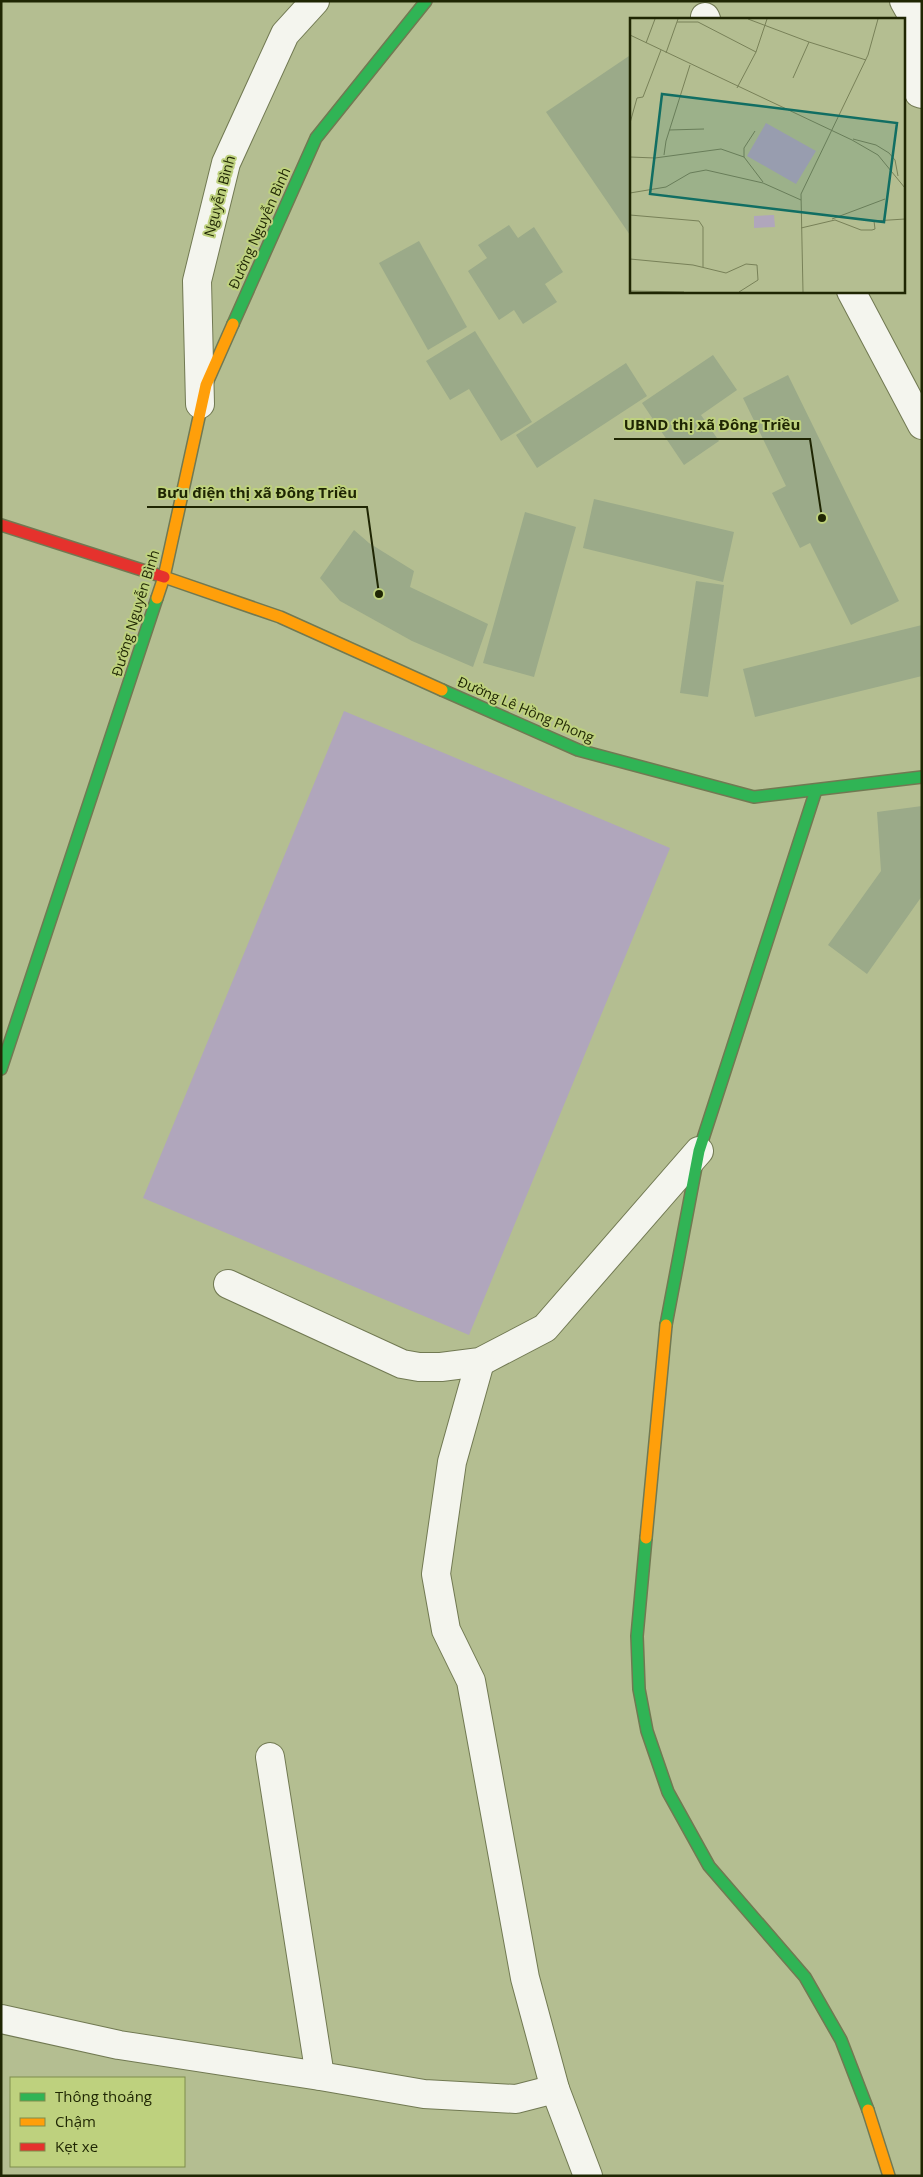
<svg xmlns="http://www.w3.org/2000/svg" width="923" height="2177" viewBox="0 0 923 2177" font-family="'Open Sans',sans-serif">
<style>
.green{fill:#b0a6bc}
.building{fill:#9baa89}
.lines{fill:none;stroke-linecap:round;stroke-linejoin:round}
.street-casing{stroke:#717952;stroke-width:30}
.fast-casing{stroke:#717952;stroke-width:14}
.slow-casing{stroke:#717952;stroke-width:14}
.jam-casing{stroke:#717952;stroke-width:14}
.street{stroke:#f4f5ee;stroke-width:28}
.fast{stroke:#30b455;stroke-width:11}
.slow{stroke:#ff9f0a;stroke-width:11}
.jam{stroke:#e5322d;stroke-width:11}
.labels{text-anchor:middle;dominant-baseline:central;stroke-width:4;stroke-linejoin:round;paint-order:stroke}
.street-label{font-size:14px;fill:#1f2603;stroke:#bed17e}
.inset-road{fill:none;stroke:#788158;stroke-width:1}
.view{fill:#116e63;fill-opacity:0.15;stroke:#116e63;stroke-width:2.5}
.inset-edge{fill:none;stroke:#1f2603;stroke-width:2.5}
.leader{fill:none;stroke:#1f2603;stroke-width:2}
.callout-dot{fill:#1f2603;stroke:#bed17e;stroke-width:2}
.callout-label{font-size:15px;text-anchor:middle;font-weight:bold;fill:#1f2603;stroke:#bed17e;stroke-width:4;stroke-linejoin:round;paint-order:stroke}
</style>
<rect width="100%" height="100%" fill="#b4be91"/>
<!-- green -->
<path class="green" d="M344,711L670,848L469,1335L143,1198Z"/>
<!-- building -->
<g class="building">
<path d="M632,54V238L546,112Z"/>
<path d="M509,225L518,238L534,227L563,272L545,284L557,302L523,324L514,310L499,320L468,271L487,258L478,245Z"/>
<path d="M419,241L467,327L428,350L379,263Z"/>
<path d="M475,331L532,422L501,441L469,389L450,400L426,361Z"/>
<path d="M713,355L737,390L701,415L719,441L684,465L642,403Z"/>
<path d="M626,363L647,396L537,468L516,435Z"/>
<path d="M788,375L899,601L851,625L810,543L800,548L772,493L786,486L743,398Z"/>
<path d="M594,499L734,532L723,582L583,548Z"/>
<path d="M525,512L576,527L534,677L483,663Z"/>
<path d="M354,530L369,543L414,571L410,587L488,624L473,667L412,641L340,601L320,578Z"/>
<path d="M696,581L724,585L708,697L680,693Z"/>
<path d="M922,625V676L755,717L743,669Z"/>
<path d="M922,806V896L867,974L828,945L881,871L877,812Z"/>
</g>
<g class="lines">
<!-- street casing -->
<g class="street-casing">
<g id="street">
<path d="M904,1L913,17L915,33C899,48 913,75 919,93L922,94"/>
<path d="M705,17L706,19"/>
<path d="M851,291L922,425"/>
<path d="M200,404L197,281L226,163L285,34L315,1"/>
<path d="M228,1284L402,1364L419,1367H441L480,1362L545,1328L699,1151"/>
<path d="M480,1362L452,1462L436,1574L446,1630L471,1681L525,1978L555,2089L588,2176"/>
<path d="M270,1757L320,2076"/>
<path d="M1,2019L119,2045L320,2076L424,2094L516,2099L555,2089"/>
</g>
</g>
<!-- fast casing -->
<g class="fast-casing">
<g id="fast">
<path d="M233,324L316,138L426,1"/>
<path d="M442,690L578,750L754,797L922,777"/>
<path d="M1,1069L157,598"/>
<path d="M666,1325L699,1151L816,790"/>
<path d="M646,1538L637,1636L639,1689L647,1731L668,1792L709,1866L805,1977L841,2040L868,2110"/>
</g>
</g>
<!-- slow casing -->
<g class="slow-casing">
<g id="slow">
<path d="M164,577L280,617L442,690"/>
<path d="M157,598L164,577L206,385L233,324"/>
<path d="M646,1538L666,1325"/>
<path d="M868,2110L889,2176"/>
</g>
</g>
<!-- jam casing -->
<g class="jam-casing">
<path id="jam" d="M1,525L164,577"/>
</g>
<!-- street -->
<use href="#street" class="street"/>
<!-- fast -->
<use href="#fast" class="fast"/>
<!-- slow -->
<use href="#slow" class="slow"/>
<!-- jam -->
<use href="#jam" class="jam"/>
</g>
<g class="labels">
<!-- street labels -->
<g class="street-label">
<text transform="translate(219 196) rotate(-75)">Nguyễn Bình</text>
<text transform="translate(259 228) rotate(-66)">Đường Nguyễn Bình</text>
<text transform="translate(135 613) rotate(-73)">Đường Nguyễn Bình</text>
<text transform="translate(526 709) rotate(23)">Đường Lê Hồng Phong</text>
</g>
</g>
<!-- overview -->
<g transform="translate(630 18)">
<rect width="275" height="275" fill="#b4be91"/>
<path d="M136,105L186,133L166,166L117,138ZM144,197L145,209L124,210V198Z" fill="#b0a6bc"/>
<path class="inset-road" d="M118,1L179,24L163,60M47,4H68L126,34M0,17L222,122L248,137L275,170M179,24L236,42M16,25L25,1M36,35L48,1M107,70L126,34L137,1M0,105L7,80L13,79L31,32M39,112L74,111M125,113L114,130V139L133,164M223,121L246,127L259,135L265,142L268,158M34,137L36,123L60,47M0,139L25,140L91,131L114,139M0,175L36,169L60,155L76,152L133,165L171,182M0,197L69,203L73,209V249M202,201L255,181M171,210L205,202L231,212H242L245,211L244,203L275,201M0,241L63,247L96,255L116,246L127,247L128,262L109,274M0,273L54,274M173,274L171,176L238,37L248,1"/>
<path class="view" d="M32,76L267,105L254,204L20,176Z"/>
<rect width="275" height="275" class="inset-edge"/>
</g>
<!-- callouts -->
<path class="leader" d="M822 518L810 439H614M379 594L367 507H147"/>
<g class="callout-dot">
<circle cx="822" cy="518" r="5"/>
<circle cx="379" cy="594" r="5"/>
</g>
<g class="callout-label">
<text x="712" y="430">UBND thị xã Đông Triều</text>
<text x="257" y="498">Bưu điện thị xã Đông Triều</text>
</g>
<!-- border -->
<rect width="923" height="2177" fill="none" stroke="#1f2603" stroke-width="5"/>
<!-- legend -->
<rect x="10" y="2077" width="175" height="90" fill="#bed17e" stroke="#7e8d4d"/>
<rect x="20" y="2093" width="25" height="8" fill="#30b455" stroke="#7e8d4d"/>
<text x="55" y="2102" font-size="15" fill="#1f2603">Thông thoáng</text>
<rect x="20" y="2118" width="25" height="8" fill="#ff9f0a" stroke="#7e8d4d"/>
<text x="55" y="2127" font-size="15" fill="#1f2603">Chậm</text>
<rect x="20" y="2143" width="25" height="8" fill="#e5322d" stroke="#7e8d4d"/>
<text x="55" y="2152" font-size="15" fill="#1f2603">Kẹt xe</text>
</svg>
